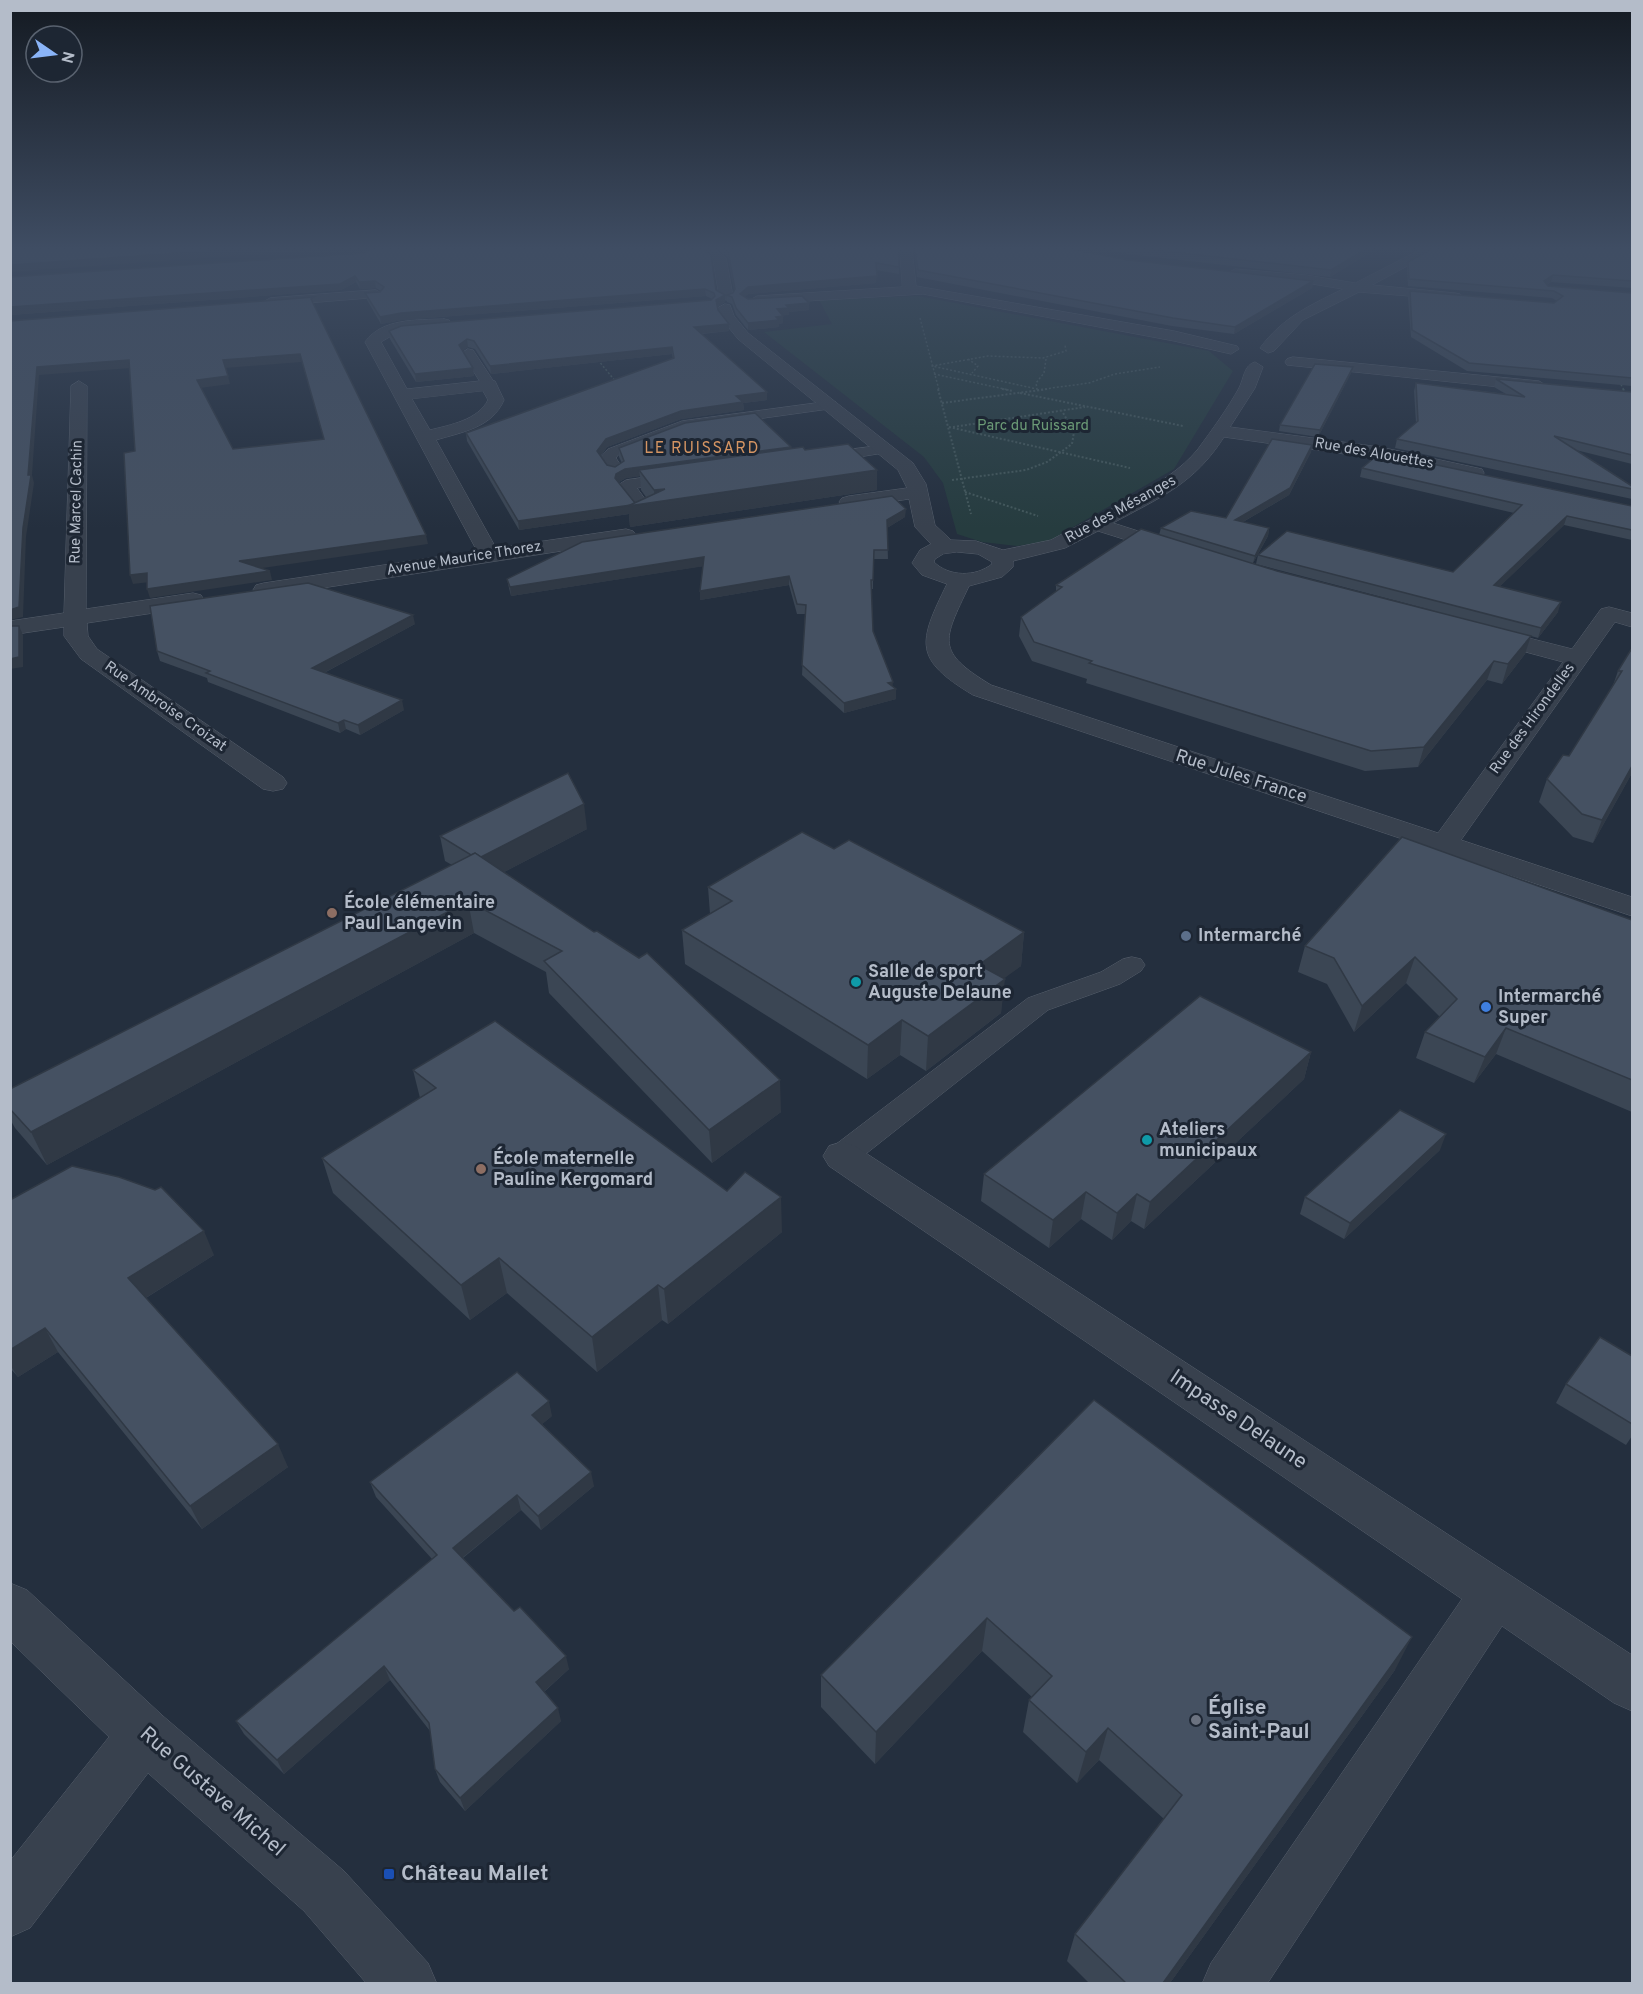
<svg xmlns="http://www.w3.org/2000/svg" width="1643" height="1994" viewBox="0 0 1643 1994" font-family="Overpass,sans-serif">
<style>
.green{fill:#263c3f}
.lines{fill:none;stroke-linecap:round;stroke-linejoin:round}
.service-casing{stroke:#565f6c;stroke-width:1}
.minor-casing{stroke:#565f6c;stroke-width:1}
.path-far1{stroke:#44595c;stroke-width:1.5;stroke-dasharray:2 2;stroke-linecap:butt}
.path{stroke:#44595c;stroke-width:2;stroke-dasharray:2 2;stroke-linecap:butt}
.service{fill:#38414e;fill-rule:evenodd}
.minor{fill:#38414e;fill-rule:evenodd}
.wall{fill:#3b4654;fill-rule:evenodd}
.shaded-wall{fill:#303945}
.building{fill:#455162;stroke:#303945;stroke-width:1.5;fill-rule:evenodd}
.education-dot{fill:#8d6e63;stroke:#1d2633;stroke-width:2}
.service-dot{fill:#5c6f8a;stroke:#1d2633;stroke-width:2}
.culture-dot{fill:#0f9aa8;stroke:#1d2633;stroke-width:2}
.shop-dot{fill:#3f7fe0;stroke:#1d2633;stroke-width:2}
.worship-dot{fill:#6b7280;stroke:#1d2633;stroke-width:2}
.transit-dot{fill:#1a4fb4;stroke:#1d2633;stroke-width:2}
.labels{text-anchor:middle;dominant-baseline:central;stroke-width:6;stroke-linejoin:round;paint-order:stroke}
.far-park-label{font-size:15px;fill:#6b9a76;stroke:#1d2633}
.far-street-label{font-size:15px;fill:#b4bcc9;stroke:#1d2633}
.far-neighbourhood-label{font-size:16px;letter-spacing:1.5px;fill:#d59563;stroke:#1d2633}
.street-label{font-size:18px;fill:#b4bcc9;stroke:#1d2633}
.poi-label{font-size:18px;font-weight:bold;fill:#b4bcc9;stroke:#1d2633;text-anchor:start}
.near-street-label{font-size:21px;fill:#b4bcc9;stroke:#1d2633}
.near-poi-label{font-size:21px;font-weight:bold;fill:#b4bcc9;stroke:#1d2633;text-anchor:start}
</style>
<rect width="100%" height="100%" fill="#242f3e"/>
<!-- green -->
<path class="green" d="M918,296L1209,351L1233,371L1174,469L1049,541L1017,546L982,542L957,534L943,483L924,457L764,332L832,324L819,300Z"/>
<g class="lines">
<!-- service casing -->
<g class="service-casing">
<g id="service">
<path d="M468,349L473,350L496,385L494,388H484L482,385L462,353Z"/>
<path d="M831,401L836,402L838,405L836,408L685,429L618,455L616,458L623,469L615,474L610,472L600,458L608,449L682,421Z"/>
<path d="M885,445L892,449L890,452L821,463L813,458L821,453Z"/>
<path d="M676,473L684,478L682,481L637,488L653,510L645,515L639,513L618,485L626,480Z"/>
<path d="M1132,957L1141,959L1145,965L1141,971L1120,984L1048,1010L853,1164L842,1167L831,1164L827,1156L831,1148L1028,998L1101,972L1123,959Z"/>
</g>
</g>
<!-- minor casing -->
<g class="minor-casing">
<g id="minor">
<path d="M698,249H714L726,258L733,296L731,299L726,300L719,296L713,260Z"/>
<path d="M900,249H912L916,286L1174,331L1237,346L1239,349L1231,354L1174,341L923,294L757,304L750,300L757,296L902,287Z"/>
<path d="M1422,249H1439L1372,285L1455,293L1460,294L1462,297L1460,300L1359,292L1303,320L1274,351L1268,353L1260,348C1283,317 1309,306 1343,289L1306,283L1235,277L1228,273L1235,269L1306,275L1355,283Z"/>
<path d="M376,290L383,294L381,297L270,306L263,302L270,298Z"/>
<path d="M725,304L730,305L734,316L748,333L913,463L926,484L935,525L951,540L976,541L1003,550L1051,540C1094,516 1168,487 1198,449C1212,430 1228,408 1239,388C1244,378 1244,365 1255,362L1263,367L1255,388L1230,427L1380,447L1482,469L1484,473L1482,477L1475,479L1380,459L1224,437C1194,484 1161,497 1113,523L1182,545L1185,549L1182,553L1175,555L1168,553L1098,531L1065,548L1013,561V567L1002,577L969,586C943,641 935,651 991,685L1438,833L1563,662L1477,639L1473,634L1477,629L1485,627L1572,649L1601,609L1609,607L1632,613V627L1615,622L1461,840L1632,897V916L973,695C913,659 918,643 947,584L922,575L912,563L920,550L931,544L915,527L909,499L849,508L842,506L839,502L842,498L849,496L907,488L898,470L738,339L720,317L718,308ZM957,552L978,554L992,562V564C976,577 949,577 934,562L935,559L943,554Z"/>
<path d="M444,319L449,320L451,323L449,326L398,332L381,342L407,389L489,380L495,381L504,400C492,428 462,432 436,440L496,548L626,529L633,531L636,535L633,539L626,541L264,597L256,595L253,590L256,585L264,583L477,551L365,342C382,318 417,320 444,319ZM483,391L488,400C478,420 450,425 430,430L412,399Z"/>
<path d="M1293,357L1539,381L1547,386L1539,391L1287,365L1285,362L1287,359Z"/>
<path d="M79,381L87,386L86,609L193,593L201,595L204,600L201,605L193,607L87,623L88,636L97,649L283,777L287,783L283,789L273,791L263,789L81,659L64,636V627L10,635V621L64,613L71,386Z"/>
<path d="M842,1142L855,1146L1632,1655V1711L1614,1703L1502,1626L1267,1984H1202L1211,1963L1462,1599L829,1166L823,1156L829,1146Z"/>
<path d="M10,1583L27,1590L163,1716L344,1871L428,1963L437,1984H367L304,1911L148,1773L30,1928L10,1937V1861L109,1737L10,1641Z"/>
</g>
</g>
<!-- path-far1 -->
<g class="path-far1">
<path d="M920,318L939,390"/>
<path d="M968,359L978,366L972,373"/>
<path d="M1046,359L1044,373L1036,383L1037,389L932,366L988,356L1043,358L1066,351L1065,345"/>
<path d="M598,360L616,382"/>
<path d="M934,374L1009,390"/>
<path d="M1619,381L1624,390"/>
<path d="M1037,390L1089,383L1115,374L1160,367"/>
</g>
<!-- path -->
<g class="path">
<path d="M938,389L971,514"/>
<path d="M1002,389L1013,391"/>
<path d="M1623,389L1625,393"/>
<path d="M1020,393L1183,426"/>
<path d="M942,403L1048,389"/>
<path d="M949,427L1130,468"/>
<path d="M953,427L1085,407"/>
<path d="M952,480L1026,470L1047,462L1072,444L1074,432L1062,411"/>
<path d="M965,492L1038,516"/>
</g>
<!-- service -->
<use href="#service" class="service"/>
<!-- minor -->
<use href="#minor" class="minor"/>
</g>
<!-- wall -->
<g class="wall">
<path d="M718,249H899V274L876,270V283L748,294L744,297L748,299L809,303V310L789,312V315H783V323L779,324V327L748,330L736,315L732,304L727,302V295L733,293L734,290L728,258Z"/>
<path d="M914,249H1070L1128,260L1313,281L1312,288L1234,334L1172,326L917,277Z"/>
<path d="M1104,249H1376L1330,277L1128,254Z"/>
<path d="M1632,249V288L1551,282L1547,285L1548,286L1632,293V387V386L1467,371L1411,337L1408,298L1410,291L1554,303L1557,301L1552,298L1408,286L1407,269L1408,262Z"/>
<path d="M364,253L716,290L725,302L717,307L718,310L729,331L702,334L767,392V400L743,403L744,410L681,419L607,447L601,456L607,465L615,467L622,463L619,457V448L805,450L877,490L630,527L629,514L519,530L467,441L466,433L673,359L672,354L491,374L475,349L468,347L462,351L473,368L474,376L416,382L390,339L389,331L711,300L712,299L706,296L402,320L381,324L367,300L365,293L380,292L381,291L376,288L360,289L356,282L341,290L10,315V277ZM640,476L641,490L646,497L635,503L619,482L626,478Z"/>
<path d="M1353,367L1351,373L1318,437L1279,431L1280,425Z"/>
<path d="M1496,379L1632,392V464L1576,450L1632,489V499L1395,448L1397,439L1416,423L1414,391L1416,383L1506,394L1494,387Z"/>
<path d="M1312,445L1311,452L1289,495L1243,522L1269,528L1268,536L1253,563L1277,571L1443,613L1256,564L1258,555L1453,572L1514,513L1360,477L1362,468L1632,506V540L1564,525L1499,587L1558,612L1538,638L1531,636L1525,654L1502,684L1487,680L1418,767L1365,771L1086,683L1087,679L1032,661L1019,636L1021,617L1056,592V585L1159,535L1161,528L1226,518Z"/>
<path d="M905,517L887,528L888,559H873V589H871L873,631L892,686L896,689V699L844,713L802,675L805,614H797L789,585L700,600V591L703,566L511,596L509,588L507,579Z"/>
<path d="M415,624L324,673L404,710L360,735L346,729L340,733L208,682L207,678L160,661L157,651Z"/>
<path d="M1632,648V773L1593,843L1573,837L1539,802L1547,779L1569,756L1612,688L1618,671Z"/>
<path d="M587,829L504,872L781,1112L712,1163L549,993L546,972L474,933L47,1165L15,1128L10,1119V1089L452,865L445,861L440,836Z"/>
<path d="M834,849L1024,932L1021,966L1003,978L1001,1013L926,1071L900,1055L867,1079L685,964L682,930L710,914L708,887Z"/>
<path d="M1632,920V1112L1496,1054L1474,1083L1416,1058L1425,1032L1440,1017L1406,983L1354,1032L1327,984L1298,972L1305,946Z"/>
<path d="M1311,1052L1304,1079L1144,1229L1131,1221L1112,1240L1081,1219L1049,1248L981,1201L984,1174Z"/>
<path d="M413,1070L782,1232L668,1324L662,1320L597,1372L507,1293L470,1320L333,1193L322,1158L420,1098Z"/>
<path d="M1440,1150L1344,1239L1300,1214L1305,1197Z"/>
<path d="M10,1200L214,1255L146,1298L288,1467L202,1529L58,1352L18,1377L10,1368Z"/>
<path d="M1632,1356V1436L1626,1445L1556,1403L1566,1384Z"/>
<path d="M1094,1400L1395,1670L1170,1983H1089L1067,1961L1075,1934L1164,1819L1099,1760L1077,1783L1023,1732L1029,1700L1032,1697L982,1651L875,1764L821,1707V1675Z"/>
<path d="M552,1416L542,1424L594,1486L541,1530L521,1510L463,1558L569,1669L544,1692L561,1721L465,1811L440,1782L435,1769L430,1731L390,1680L284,1774L244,1734L236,1721L432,1559L376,1497L370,1482Z"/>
</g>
<!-- shaded-wall -->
<g class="shaded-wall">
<path d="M235,249H328L10,272V265Z"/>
<path d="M1366,249H1376L1330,277L1331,270Z"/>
<path d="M1407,249H1417L1406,255Z"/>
<path d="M1553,275L1551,282L1542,287L1544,281Z"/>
<path d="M355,276L356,282L341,290L10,315V307Z"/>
<path d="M877,276L876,283L748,294L740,301V294L748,287Z"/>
<path d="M375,281L376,288L360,289L359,282Z"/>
<path d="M1313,281L1312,288L1234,334L1235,327Z"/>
<path d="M705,289L706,296L402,320L381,324L380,317L401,313Z"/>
<path d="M725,295V302L716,307V300Z"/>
<path d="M809,303V310L789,312V315L777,316V309L786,305Z"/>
<path d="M783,316V323L779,324V327L748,330V323L776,317Z"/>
<path d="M729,324V331L695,334L694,327Z"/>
<path d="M467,339L468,347L460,353L459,345Z"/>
<path d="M672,347V354L491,374L490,366Z"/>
<path d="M300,354L301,362L225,368L223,360Z"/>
<path d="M129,360L131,368L39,375L32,475L34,483L26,537L23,617L10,620V610L23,528L37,367Z"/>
<path d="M1353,367L1351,373L1318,437L1320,430Z"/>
<path d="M473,368L474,376L416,382L415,374Z"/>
<path d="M228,376L230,384L200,388L197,380Z"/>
<path d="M767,392V400L743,403L744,410L681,419L607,447L598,459L597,451L606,439L681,411L736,396Z"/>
<path d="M1312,445L1311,452L1289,495L1234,527L1235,520Z"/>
<path d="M791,447V455L639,470L640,476L626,478L617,483L615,478L616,474L625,469Z"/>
<path d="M877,470V490L630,527L629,514L519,530L518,521L636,504L655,503L654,490Z"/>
<path d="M906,509L905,517L887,528V520Z"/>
<path d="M1567,516L1564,525L1491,595L1494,585Z"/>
<path d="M1269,528L1268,536L1253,563L1255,556Z"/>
<path d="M426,535L428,544L242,571L239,561Z"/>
<path d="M704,557L705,566L511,596L510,587Z"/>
<path d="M270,571L272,580L150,598L147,589Z"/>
<path d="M147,573L150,582L133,584L130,575Z"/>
<path d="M789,576V585L700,600V591Z"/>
<path d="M1561,602L1558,612L1538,638L1541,628Z"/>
<path d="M413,615L415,624L314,678L312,668Z"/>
<path d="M19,626L23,635V667L10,669V659Z"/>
<path d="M1531,636L1525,654L1502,684L1508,664Z"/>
<path d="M1494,661L1487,680L1418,767L1424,747Z"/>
<path d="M893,682L892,690L896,689V699L844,713V703Z"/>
<path d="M402,700L404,710L360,735L358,725Z"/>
<path d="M344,720L346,729L340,733L338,723Z"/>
<path d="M1632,766V773L1593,843L1602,820Z"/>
<path d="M584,804L587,829L481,884L476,859Z"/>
<path d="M468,901L474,933L47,1165L31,1132Z"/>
<path d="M1024,932L1021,966L976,999L979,965Z"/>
<path d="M1415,957L1406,983L1354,1032L1362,1006Z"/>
<path d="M1005,979L1001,1013L926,1071L928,1036Z"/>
<path d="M902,1020L900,1055L867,1079L868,1045Z"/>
<path d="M1506,1028L1496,1054L1474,1083L1485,1057Z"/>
<path d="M1311,1052L1304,1079L1144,1229L1150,1202Z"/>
<path d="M780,1080L781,1112L712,1163L709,1130Z"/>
<path d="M1446,1134L1440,1150L1344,1239L1350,1223Z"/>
<path d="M1086,1192L1081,1219L1049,1248L1053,1220Z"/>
<path d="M1137,1194L1131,1221L1112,1240L1117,1213Z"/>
<path d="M781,1197L782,1232L668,1324L664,1289Z"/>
<path d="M204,1231L214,1255L139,1302L128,1278Z"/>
<path d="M499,1258L507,1293L470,1320L461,1285Z"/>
<path d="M658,1285L662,1320L597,1372L592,1337Z"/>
<path d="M45,1328L58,1352L18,1377L10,1365V1350Z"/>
<path d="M549,1401L552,1416L535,1430L532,1415Z"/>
<path d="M278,1444L288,1467L202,1529L190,1506Z"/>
<path d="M591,1472L594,1486L541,1530L538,1516Z"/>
<path d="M517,1495L521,1510L457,1562L453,1548Z"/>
<path d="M987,1618L982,1651L875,1764L876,1732Z"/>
<path d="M1412,1637L1395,1670L1170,1983H1163Z"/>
<path d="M566,1656L569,1669L539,1696L536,1682Z"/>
<path d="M384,1666L390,1680L284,1774L277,1760Z"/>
<path d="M558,1708L561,1721L465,1811L460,1798Z"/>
<path d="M1108,1728L1099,1760L1077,1783L1086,1752Z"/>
</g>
<!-- building -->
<g class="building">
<path d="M10,249H235L10,265Z"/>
<path d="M370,249H703L711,255L716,290L725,295L716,300L718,310L729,324L694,327L767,392L736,396L743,402L681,411L606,439L597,451L607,465L615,467L624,461L619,448L685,423L755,413L791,447L625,469L616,474L615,478L635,503L631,505L518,521L466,433L674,358L672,347L490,366L474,341L467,339L459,345L473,368L415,374L389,331L401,326L711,300L715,296L714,293L705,289L401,313L380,317L365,293L380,292L384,287L375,281L359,282L355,276L340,284L10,307V277L364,253Z"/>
<path d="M726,249H899V267L876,263L877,276L748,287L740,294L748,299L802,296L809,303L786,305L789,308L777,309L783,316L776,317L779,320L748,323L736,308L732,297L727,295L733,293L735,289L728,251Z"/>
<path d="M915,249H1070L1128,260L1313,281L1235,327L1173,318L918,270Z"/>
<path d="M1146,249H1366L1331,270Z"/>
<path d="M1432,249H1632V281L1553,275L1544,281L1548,286L1632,293V378L1469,363L1412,330L1410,291L1554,303L1563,296L1554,291L1409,279L1408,262Z"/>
<path d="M314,297L311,299L426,535L239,561L270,571L147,589V573L130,575L124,453L135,451L129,360L37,367L28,475H31L23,528L19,607L10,610V321ZM300,354L324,439L233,449L197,380L228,376L223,360Z"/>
<path d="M1315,364L1353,367L1320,430L1280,425Z"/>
<path d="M1496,379L1632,392V455L1554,436L1632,486V489L1397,439L1418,421L1416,383L1525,397Z"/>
<path d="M1272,439L1312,445L1290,488L1235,520L1269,528L1255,556L1161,528L1191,511L1226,518Z"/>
<path d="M848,444L877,470L628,506L665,489L654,490L639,470L803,447L805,450Z"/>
<path d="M1380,453L1632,506V530L1567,516L1494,585L1561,602L1541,628L1258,555L1287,531L1453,572L1522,505L1362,468Z"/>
<path d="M892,496L906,509L887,520L888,550H874L873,580H871L873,631L893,682L888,683L896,689L844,703L802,665L806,605L797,604L789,576L700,591L704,557L510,587L507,579L582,542Z"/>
<path d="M1141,529L1277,571L1531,636L1508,664L1494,661L1424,747L1371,751L1089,663L1092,661L1034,642L1021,617L1062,587L1056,585Z"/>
<path d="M308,583L413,615L312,668L402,700L358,725L344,720L338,723L206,673L210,671L157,651L150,606Z"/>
<path d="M10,626H19V657L10,659Z"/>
<path d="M1632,648V766L1602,820L1582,814L1547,779L1563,755L1569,756L1622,671H1618Z"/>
<path d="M568,773L584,804L481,857L475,853L471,855L440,836Z"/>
<path d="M802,832L834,849L849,840L1024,932L979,965L1005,979L928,1036L902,1020L868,1045L682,930L732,901L708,887Z"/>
<path d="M1402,837L1632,920V1080L1506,1028L1485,1057L1425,1032L1457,999L1415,957L1362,1006L1334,958L1305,946Z"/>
<path d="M475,853L594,932L597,931L639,958L647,953L780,1080L709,1130L544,961L562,951L468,901L31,1132L10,1109V1089Z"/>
<path d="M1200,996L1311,1052L1150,1202L1137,1194L1117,1213L1086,1192L1053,1220L984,1174Z"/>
<path d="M495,1021L727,1191L745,1172L781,1197L664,1289L658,1285L592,1337L499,1258L461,1285L322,1158L436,1088L413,1070Z"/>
<path d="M1400,1110L1446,1134L1350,1223L1305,1197Z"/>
<path d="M72,1166L119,1177L155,1190L161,1187L204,1231L128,1278L278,1444L190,1506L45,1328L10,1350V1200Z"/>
<path d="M1600,1337L1632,1356V1424L1566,1384Z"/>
<path d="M517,1372L549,1401L532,1415L591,1472L538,1516L517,1495L453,1548L514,1611L520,1607L566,1656L536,1682L558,1708L460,1798L435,1769L429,1723L384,1666L277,1760L236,1721L437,1555L370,1482Z"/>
<path d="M1094,1400L1412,1637L1163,1983H1126L1075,1934L1182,1795L1108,1728L1086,1752L1029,1700L1052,1676L987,1618L876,1732L821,1675Z"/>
</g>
<!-- sky -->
<linearGradient id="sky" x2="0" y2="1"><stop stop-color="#141a22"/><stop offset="0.47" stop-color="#3f4d63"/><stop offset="1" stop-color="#3f4d63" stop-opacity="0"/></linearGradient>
<rect width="1643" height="528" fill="url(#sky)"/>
<!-- markers -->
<g class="education-dot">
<circle cx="332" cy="913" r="6"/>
<circle cx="481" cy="1169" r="6"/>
</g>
<circle class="service-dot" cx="1186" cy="936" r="6"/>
<g class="culture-dot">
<circle cx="856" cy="982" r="6"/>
<circle cx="1147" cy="1140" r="6"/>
</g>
<circle class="shop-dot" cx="1486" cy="1007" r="6"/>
<circle class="worship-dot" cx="1196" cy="1720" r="6"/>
<rect class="transit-dot" x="383" y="1868" width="12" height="12" rx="3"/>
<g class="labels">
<!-- far-park labels -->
<g class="far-park-label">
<text x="1033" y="426">Parc du Ruissard</text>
</g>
<!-- far-street labels -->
<g class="far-street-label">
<text transform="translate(1374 454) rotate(10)">Rue des Alouettes</text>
<text transform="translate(77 502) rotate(-89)">Rue Marcel Cachin</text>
<text transform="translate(1121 510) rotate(-29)">Rue des Mésanges</text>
<text transform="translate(464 559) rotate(-9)">Avenue Maurice Thorez</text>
<text transform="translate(165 707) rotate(35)">Rue Ambroise Croizat</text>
<text transform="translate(1533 719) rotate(-54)">Rue des Hirondelles</text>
</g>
<!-- far-neighbourhood labels -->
<g class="far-neighbourhood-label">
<text x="702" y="449">LE RUISSARD</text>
</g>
<!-- street labels -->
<g class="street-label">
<text transform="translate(1241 777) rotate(18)">Rue Jules France</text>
</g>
<!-- poi labels -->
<g class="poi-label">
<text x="344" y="903">École élémentaire<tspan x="344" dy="21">Paul Langevin</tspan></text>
<text x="1198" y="936">Intermarché</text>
<text x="868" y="972">Salle de sport<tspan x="868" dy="21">Auguste Delaune</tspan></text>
<text x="1498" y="997">Intermarché<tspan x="1498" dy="21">Super</tspan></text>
<text x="1159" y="1130">Ateliers<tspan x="1159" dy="21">municipaux</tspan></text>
<text x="493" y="1159">École maternelle<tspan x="493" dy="21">Pauline Kergomard</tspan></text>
</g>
<!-- near-street labels -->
<g class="near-street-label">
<text transform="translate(1238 1420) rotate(34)">Impasse Delaune</text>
<text transform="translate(212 1792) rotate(41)">Rue Gustave Michel</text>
</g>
<!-- near-poi labels -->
<g class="near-poi-label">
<text x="1208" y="1708">Église<tspan x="1208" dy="24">Saint-Paul</tspan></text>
<text x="401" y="1874">Château Mallet</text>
</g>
</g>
<!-- border -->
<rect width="1643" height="1994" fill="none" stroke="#b4bcc9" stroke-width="24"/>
<!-- north arrow -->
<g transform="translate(54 54) rotate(104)"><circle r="28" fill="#1d2633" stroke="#59626f" stroke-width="1.5"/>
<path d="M0-4.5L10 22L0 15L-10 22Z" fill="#8ab4f8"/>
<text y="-9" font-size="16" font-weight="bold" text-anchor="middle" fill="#b4bcc9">N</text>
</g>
</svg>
